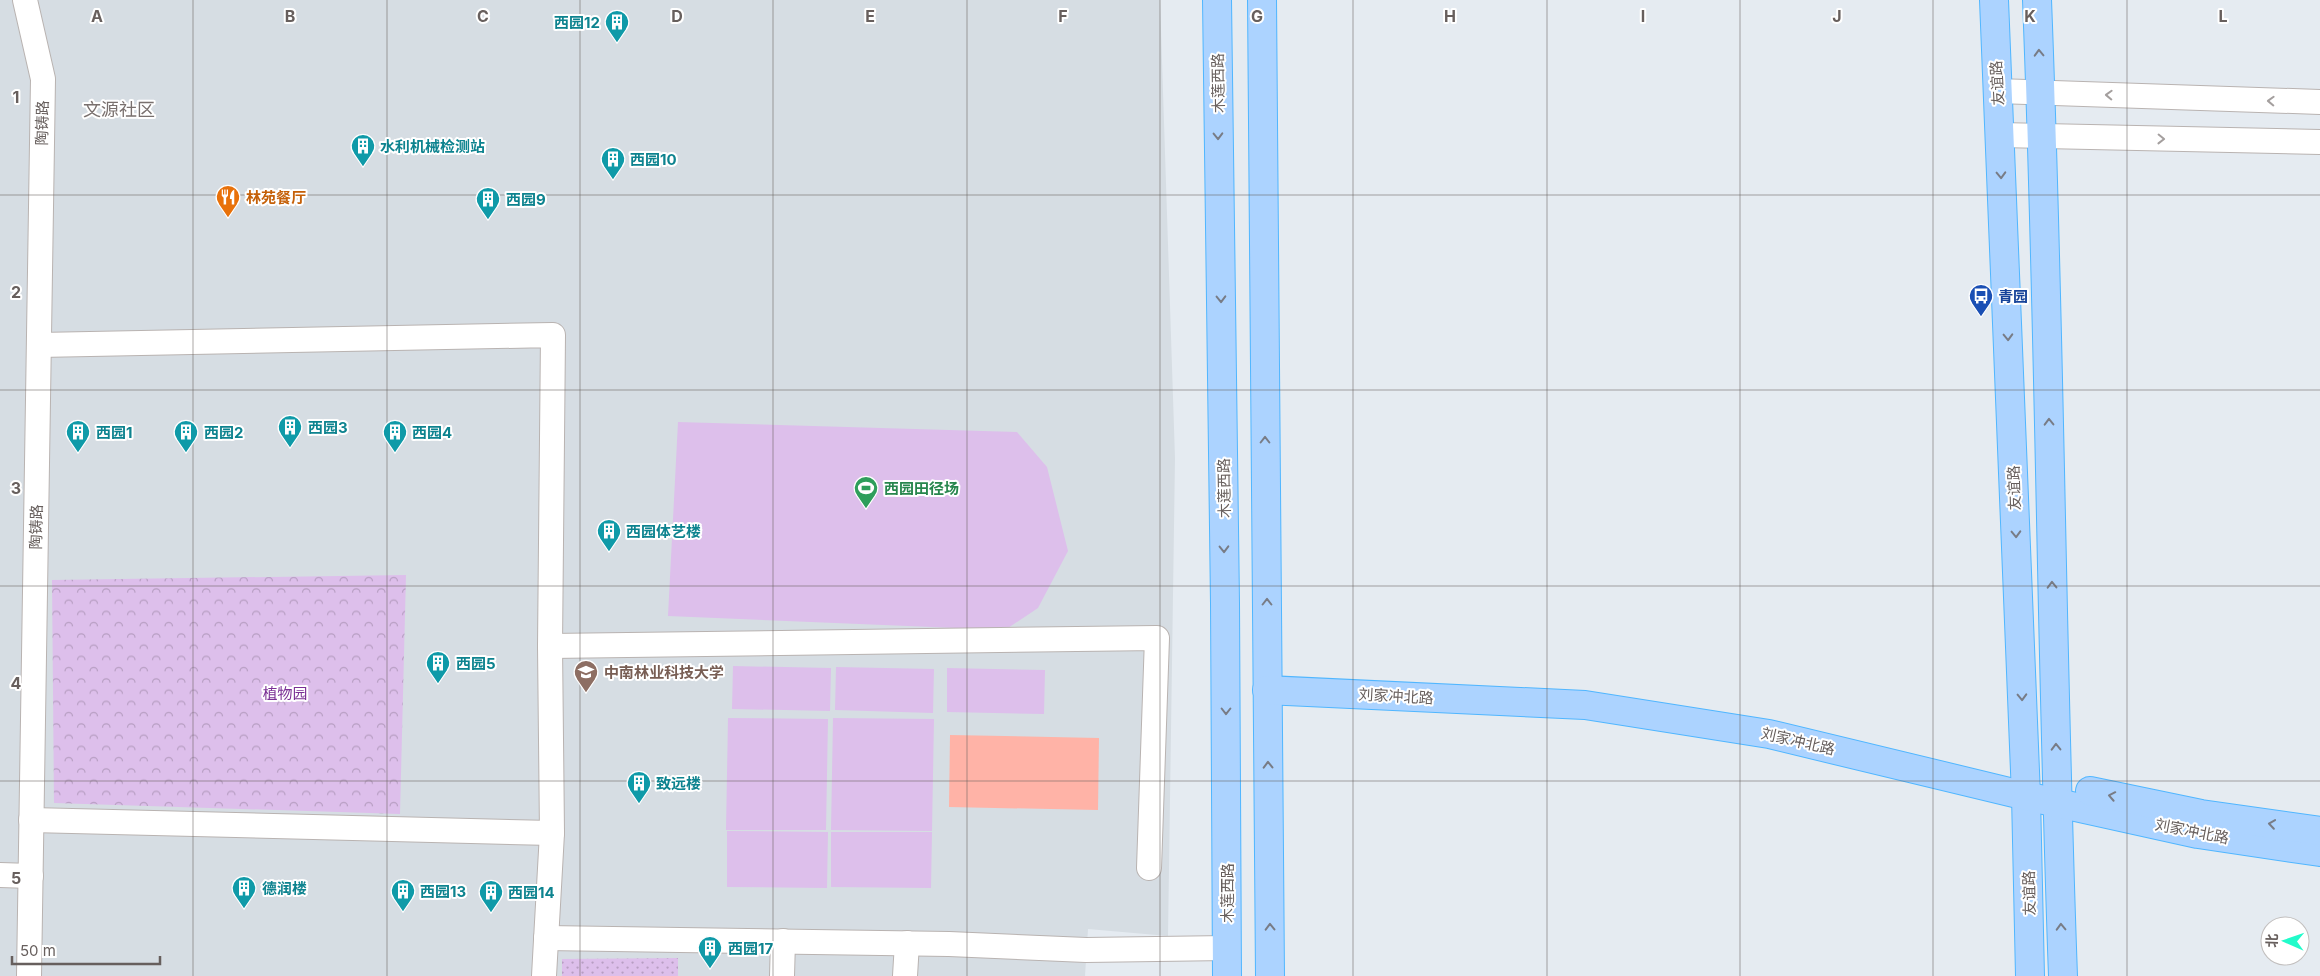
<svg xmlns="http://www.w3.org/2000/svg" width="2320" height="976" viewBox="0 0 2320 976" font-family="Inter,'Noto Sans SC',sans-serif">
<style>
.education{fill:#d6dde3}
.grass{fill:url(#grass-dots)}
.forest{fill:url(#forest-crowns)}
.pitch{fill:#ddbfeb}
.water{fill:#ffb3a7}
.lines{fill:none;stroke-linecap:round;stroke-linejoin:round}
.minor-casing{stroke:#b9b3b1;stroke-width:26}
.major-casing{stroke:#50b6ff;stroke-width:30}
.minor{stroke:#fff;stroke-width:24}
.major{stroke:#acd3ff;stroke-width:28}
.oneway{stroke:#787c86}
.oneway2{stroke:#a49f9e}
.grid{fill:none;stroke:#675f5d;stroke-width:1;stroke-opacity:0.55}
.labels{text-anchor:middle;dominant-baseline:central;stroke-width:4;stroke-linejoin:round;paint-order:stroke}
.culture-label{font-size:15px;font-weight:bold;fill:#0d838f;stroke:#fff;text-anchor:start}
.street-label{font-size:15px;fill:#675f5d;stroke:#fff}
.food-label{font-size:15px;font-weight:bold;fill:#c56008;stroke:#fff;text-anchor:start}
.transit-label{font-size:15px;font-weight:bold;fill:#164399;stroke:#fff;text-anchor:start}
.leisure-label{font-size:15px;font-weight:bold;fill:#27864d;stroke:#fff;text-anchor:start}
.education-label{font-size:15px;font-weight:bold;fill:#785e54;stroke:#fff;text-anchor:start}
.park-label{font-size:15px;fill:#7a2f94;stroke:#fff}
.quarter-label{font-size:18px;fill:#79706e;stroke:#fff}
.grid-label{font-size:16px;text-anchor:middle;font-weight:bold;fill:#675f5d;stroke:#fff;stroke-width:4;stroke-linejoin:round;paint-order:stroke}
</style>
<defs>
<pattern id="grass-dots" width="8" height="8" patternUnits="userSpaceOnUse" patternTransform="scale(1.25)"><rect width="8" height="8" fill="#ddbfeb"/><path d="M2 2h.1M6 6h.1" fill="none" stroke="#b79ec2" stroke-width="1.8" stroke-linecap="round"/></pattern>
<pattern id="forest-crowns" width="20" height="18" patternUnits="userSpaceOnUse" patternTransform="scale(1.25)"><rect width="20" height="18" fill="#ddbfeb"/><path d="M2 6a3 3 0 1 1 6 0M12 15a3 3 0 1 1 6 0" fill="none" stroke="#b79ec2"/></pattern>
</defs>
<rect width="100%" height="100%" fill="#e5ebf1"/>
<!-- education -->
<path class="education" d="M0,0H1160L1175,458L1168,936L1088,929L1085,976H0Z"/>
<!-- grass -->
<path class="grass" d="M678,958V976H562V959Z"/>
<!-- forest -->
<path class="forest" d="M406,575L400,814L54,803L52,580Z"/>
<!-- pitch -->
<g class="pitch">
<path d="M678,422L1017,432L1047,467L1068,551L1038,608L1005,630L668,616Z"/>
<path d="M733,666L831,668L830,711L732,709Z"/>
<path d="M836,667L934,669L933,713L835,710Z"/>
<path d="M947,668L1045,670L1044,714L947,712Z"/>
<path d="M728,718L828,719L826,830H726Z"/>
<path d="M833,718L934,719L932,831L831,830Z"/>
<path d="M727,831L828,832L827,888L727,887Z"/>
<path d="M831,832H932L931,888L831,887Z"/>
</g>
<!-- water -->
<path class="water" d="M950,735L1099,738L1098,810L949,807Z"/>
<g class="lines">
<!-- minor casing -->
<g class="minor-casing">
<g id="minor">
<path d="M25,0L43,79L29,976"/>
<path d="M1997,91L2320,102"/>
<path d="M2000,135L2320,142"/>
<path d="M39,345L553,335L550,646L552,833L544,976"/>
<path d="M550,646L1157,638L1149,868"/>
<path d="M31,820L552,833"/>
<path d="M0,875L31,876"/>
<path d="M546,938L949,944L1086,950L1227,948"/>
<path d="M782,976L783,941"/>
<path d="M905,976L907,943"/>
</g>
</g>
<!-- major casing -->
<g class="major-casing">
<g id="major">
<path d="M1217,0L1225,603L1227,976"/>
<path d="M1262,0L1270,976"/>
<path d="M1994,0L2026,796L2030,976"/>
<path d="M2037,0C2050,325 2051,651 2063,976"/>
<path d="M1267,690L1585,705L1769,734L2026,796L2198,834L2320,852"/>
<path d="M2090,791L2201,814L2320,831"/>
</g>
</g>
<!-- minor -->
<use href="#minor" class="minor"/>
<!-- major -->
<use href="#major" class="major"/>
</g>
<!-- one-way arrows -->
<defs><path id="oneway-chevron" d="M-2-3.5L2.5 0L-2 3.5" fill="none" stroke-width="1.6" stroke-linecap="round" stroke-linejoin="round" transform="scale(1.25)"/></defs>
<g class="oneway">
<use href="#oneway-chevron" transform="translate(2039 53) rotate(-92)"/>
<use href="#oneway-chevron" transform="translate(1218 136) rotate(89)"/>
<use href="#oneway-chevron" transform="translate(2001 175) rotate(88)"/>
<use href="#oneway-chevron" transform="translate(1221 299) rotate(89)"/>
<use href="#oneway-chevron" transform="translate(2008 337) rotate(88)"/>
<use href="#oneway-chevron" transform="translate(2049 422) rotate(-91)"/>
<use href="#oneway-chevron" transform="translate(1265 440) rotate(-90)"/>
<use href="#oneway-chevron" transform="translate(2016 534) rotate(88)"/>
<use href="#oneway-chevron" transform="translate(1224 549) rotate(89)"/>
<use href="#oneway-chevron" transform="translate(2052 585) rotate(-91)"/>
<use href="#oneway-chevron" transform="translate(1267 602) rotate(-90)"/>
<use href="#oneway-chevron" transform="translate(2022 697) rotate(88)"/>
<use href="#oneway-chevron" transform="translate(1226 711) rotate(90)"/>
<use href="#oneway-chevron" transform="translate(2056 747) rotate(-91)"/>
<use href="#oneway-chevron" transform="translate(1268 765) rotate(-91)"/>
<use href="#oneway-chevron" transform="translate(2112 796) rotate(-169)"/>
<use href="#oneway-chevron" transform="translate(2272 824) rotate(-172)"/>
<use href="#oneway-chevron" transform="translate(1270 927) rotate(-91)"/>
<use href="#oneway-chevron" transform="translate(2061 927) rotate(-92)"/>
</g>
<g class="oneway2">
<use href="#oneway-chevron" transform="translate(2109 95) rotate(-178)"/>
<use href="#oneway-chevron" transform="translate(2271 101) rotate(-178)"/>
<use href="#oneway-chevron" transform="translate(2161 139) rotate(1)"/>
</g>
<!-- grid -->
<path class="grid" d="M193,0V976M387,0V976M580,0V976M773,0V976M967,0V976M1160,0V976M1353,0V976M1547,0V976M1740,0V976M1933,0V976M2127,0V976M0,195H2320M0,390H2320M0,586H2320M0,781H2320"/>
<!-- icons -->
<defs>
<g id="building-pin" transform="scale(1.25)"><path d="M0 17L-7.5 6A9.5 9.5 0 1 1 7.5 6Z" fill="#0f9aa8" stroke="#fff"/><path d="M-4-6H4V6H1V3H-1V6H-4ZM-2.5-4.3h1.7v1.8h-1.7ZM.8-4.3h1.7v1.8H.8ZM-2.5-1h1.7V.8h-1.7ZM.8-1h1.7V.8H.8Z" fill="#fff"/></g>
<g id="restaurant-pin" transform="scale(1.25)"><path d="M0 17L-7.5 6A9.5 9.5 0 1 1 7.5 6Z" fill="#e8710a" stroke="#fff"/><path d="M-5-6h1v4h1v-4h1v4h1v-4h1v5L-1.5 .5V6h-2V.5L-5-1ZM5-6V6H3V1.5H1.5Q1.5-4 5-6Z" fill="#fff"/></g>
<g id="bus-pin" transform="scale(1.25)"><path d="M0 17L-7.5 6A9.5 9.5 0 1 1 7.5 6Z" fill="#1a4fb4" stroke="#fff"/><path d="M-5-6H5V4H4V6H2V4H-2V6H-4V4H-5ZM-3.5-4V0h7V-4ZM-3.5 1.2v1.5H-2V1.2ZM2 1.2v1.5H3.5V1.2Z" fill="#fff"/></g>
<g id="stadium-pin" transform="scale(1.25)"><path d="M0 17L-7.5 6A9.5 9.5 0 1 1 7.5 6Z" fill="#2e9e5b" stroke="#fff"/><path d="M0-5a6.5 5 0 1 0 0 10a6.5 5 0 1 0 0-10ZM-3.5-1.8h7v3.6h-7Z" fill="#fff"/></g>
<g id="university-pin" transform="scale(1.25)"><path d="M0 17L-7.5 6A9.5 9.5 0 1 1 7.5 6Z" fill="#8d6e63" stroke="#fff"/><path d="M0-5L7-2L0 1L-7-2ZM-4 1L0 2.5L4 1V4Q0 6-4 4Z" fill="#fff"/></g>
</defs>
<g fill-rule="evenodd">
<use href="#building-pin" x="617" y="22"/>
<use href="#building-pin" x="363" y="146"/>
<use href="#building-pin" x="613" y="159"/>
<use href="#restaurant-pin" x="228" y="197"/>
<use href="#building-pin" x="488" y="199"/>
<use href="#bus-pin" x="1981" y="296"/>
<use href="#building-pin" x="290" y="427"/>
<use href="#building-pin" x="78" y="432"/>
<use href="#building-pin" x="186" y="432"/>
<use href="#building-pin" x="395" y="432"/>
<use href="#stadium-pin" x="866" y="488"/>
<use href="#building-pin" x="609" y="531"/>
<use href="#building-pin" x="438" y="663"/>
<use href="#university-pin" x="586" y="672"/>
<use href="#building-pin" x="639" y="783"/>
<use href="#building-pin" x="244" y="888"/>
<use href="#building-pin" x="403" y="891"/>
<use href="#building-pin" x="491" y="892"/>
<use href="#building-pin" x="710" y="948"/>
</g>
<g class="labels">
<!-- culture labels -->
<g class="culture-label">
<text x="600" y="22" text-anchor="end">西园12</text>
<text x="380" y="146">水利机械检测站</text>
<text x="630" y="159">西园10</text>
<text x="506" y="199">西园9</text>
<text x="308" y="427">西园3</text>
<text x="96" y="432">西园1</text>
<text x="204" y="432">西园2</text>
<text x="412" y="432">西园4</text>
<text x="626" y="531">西园体艺楼</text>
<text x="456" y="663">西园5</text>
<text x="656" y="783">致远楼</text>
<text x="262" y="888">德润楼</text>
<text x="420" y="891">西园13</text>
<text x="508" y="892">西园14</text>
<text x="728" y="948">西园17</text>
</g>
<!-- street labels -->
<g class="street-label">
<text transform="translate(1218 83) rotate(-91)">木莲西路</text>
<text transform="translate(1997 83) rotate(-93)">友谊路</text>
<text transform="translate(42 123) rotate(-89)">陶铸路</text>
<text transform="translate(1224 488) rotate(-91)">木莲西路</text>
<text transform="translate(2014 488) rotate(-92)">友谊路</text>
<text transform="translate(36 527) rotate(-89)">陶铸路</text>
<text transform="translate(1396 696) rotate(3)">刘家冲北路</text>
<text transform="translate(1798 741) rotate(13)">刘家冲北路</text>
<text transform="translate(2192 831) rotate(11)">刘家冲北路</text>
<text transform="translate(1227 893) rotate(-90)">木莲西路</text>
<text transform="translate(2029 893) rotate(-91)">友谊路</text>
</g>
<!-- food labels -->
<g class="food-label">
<text x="246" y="197">林苑餐厅</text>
</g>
<!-- transit labels -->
<g class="transit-label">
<text x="1998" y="296">青园</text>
</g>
<!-- leisure labels -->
<g class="leisure-label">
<text x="884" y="488">西园田径场</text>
</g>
<!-- education labels -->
<g class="education-label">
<text x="604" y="672">中南林业科技大学</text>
</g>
<!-- park labels -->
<g class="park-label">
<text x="285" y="693">植物园</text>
</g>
<!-- quarter labels -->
<g class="quarter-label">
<text x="119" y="109">文源社区</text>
</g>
</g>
<g class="grid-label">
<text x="97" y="22">A</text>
<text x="290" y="22">B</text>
<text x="483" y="22">C</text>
<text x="677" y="22">D</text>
<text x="870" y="22">E</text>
<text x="1063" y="22">F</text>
<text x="1257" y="22">G</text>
<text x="1450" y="22">H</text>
<text x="1643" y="22">I</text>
<text x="1837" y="22">J</text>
<text x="2030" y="22">K</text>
<text x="2223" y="22">L</text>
<text x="16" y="103">1</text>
<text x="16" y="298">2</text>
<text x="16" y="494">3</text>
<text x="16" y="689">4</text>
<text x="16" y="884">5</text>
</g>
<!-- north arrow -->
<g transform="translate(2285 941) rotate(272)"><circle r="24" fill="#ffffff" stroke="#c2bfbe"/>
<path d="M0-4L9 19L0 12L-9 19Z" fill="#21fbca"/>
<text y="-8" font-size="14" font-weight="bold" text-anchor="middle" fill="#675f5d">北</text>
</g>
<!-- scale -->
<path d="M12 956v8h148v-8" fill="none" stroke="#675f5d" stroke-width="2.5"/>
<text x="20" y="956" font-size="15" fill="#675f5d" stroke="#ffffff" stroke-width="4" paint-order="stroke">50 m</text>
</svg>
